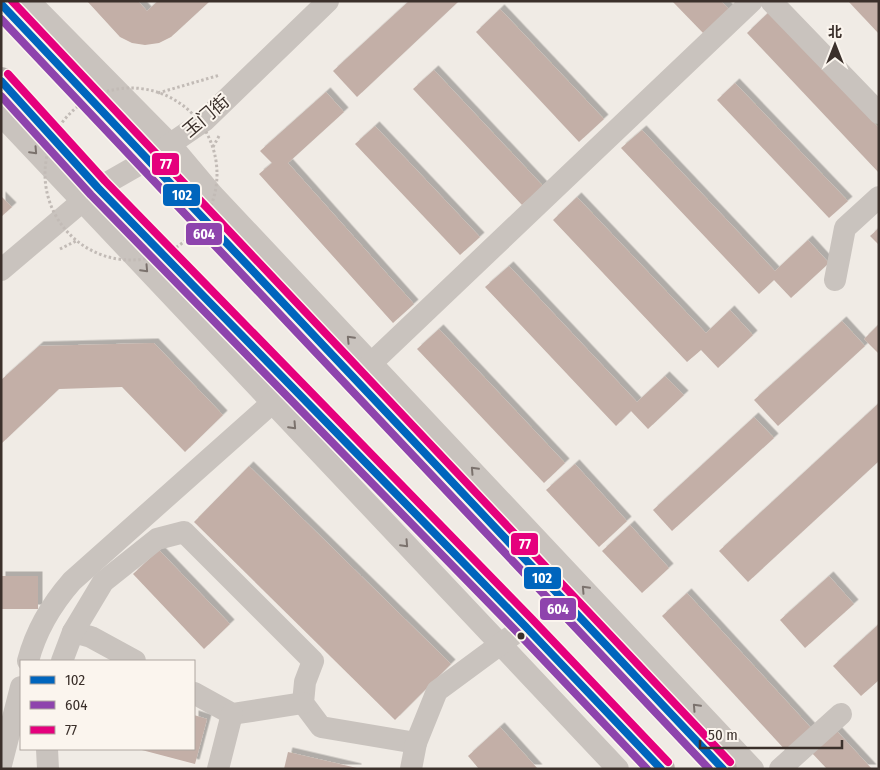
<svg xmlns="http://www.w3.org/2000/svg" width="880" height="770" viewBox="0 0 880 770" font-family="'Fira Sans Condensed','Noto Sans SC',sans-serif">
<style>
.building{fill:#c3afa7;filter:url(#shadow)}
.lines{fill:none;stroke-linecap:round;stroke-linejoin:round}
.path{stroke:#c2bbb6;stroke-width:3;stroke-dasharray:2.5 2.5;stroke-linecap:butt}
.minor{stroke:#c9c3be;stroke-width:22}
.major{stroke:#b8b1ad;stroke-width:28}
.path-bridge{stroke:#c2bbb6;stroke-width:3;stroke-dasharray:2.5 2.5;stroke-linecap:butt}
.bus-1-casing{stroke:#fbf5ee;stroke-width:11}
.bus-2-casing{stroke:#fbf5ee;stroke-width:11}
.bus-3-casing{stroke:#fbf5ee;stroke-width:11}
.bus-1{stroke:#0065bd;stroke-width:8}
.bus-2{stroke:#8e44ad;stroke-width:8}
.bus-3{stroke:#e5007d;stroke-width:8}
.oneway{stroke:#7b726d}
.bus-dot{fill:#3b302b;stroke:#fbf5ee;stroke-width:2}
.labels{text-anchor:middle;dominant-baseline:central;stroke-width:4;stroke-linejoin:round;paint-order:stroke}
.street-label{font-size:18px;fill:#3b302b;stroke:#fbf5ee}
.line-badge{stroke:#fbf5ee;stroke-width:2}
.badge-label{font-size:14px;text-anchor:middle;font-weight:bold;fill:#fff}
</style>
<defs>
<filter id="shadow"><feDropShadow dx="4.5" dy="-4.5" stdDeviation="0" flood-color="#0004"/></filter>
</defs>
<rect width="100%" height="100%" fill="#f0ebe5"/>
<!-- building -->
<g class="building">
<path d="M87,1H138L147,11L158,1H210L171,37L159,43L145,45L132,43L120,37Z"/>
<path d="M409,1H459L357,97L333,71Z"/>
<path d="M672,1H721L730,10L705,35Z"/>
<path d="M848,1H879V34Z"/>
<path d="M500,9L604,119L579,142L476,32Z"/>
<path d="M769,12L879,128V173L747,33Z"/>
<path d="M434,70L543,186L522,205L413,89Z"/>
<path d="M735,83L848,201L829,218L717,100Z"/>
<path d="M326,92L344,112L288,163L414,304L393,323L259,174L272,163L260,151Z"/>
<path d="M375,126L480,237L460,255L355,144Z"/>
<path d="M642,130L775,271L808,240L829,263L791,298L774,280L759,294L621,148Z"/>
<path d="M1,196L12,207L1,217Z"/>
<path d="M577,197L706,333L730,310L753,335L718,368L701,350L687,362L553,220Z"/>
<path d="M879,228V245L870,236Z"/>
<path d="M509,266L637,402L665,376L684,395L648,429L631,411L616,426L485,287Z"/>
<path d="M842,321L865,346L778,426L754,400Z"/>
<path d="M879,324V354L864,339Z"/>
<path d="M439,329L565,463L544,483L417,349Z"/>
<path d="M154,343L223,415L185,452L122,387L59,389L1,444V380L39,346Z"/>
<path d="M879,403V461L748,582L719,551Z"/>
<path d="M754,417L774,438L672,531L653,510Z"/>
<path d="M575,464L627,521L599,547L546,490Z"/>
<path d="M249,466L451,664L395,720L194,522Z"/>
<path d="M630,525L669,568L642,593L602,551Z"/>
<path d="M159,550L230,624L204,649L133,574Z"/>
<rect x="1" y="576" width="37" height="33"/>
<path d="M829,576L854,604L805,648L780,620Z"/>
<path d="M687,593L813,730L788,753L662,616Z"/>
<path d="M879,624V680L861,696L833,666Z"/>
<path d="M194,715L207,719L195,764L138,749H194Z"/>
<path d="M500,727L538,769H479L468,756Z"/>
<path d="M835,729L872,769H827L810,751Z"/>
<path d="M288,752L357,768V769H284Z"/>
</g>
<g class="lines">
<!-- path -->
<g class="path">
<path d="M158,93L220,75"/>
<path d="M213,147L219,136"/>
<path d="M60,249L76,241"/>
</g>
<!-- minor -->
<g class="minor">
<path d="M29,1L170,144L213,195L753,769"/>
<path d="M771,1L879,113"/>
<path d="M1,115L618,769"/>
<path d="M1,270L98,188L147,160L204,121L328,1"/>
<path d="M835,280L845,228L879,197"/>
<path d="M361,373L752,1"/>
<path d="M73,632L91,637L135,661"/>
<path d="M28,661C36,630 51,605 72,581L282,394"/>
<path d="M62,661L73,632L103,582L157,539L184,532L313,661L305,682L303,703L321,727L416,743"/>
<path d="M194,693L232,714L303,703"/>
<path d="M47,749L48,769"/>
<path d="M1,765L21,687"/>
<path d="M218,769L232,714"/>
<path d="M411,769L416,743L437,691L525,626"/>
<path d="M780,769L841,714"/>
</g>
<!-- major -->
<g class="major">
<path d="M1,4L723,769"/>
<path d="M1,81L98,188L525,626L661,769"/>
</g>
<!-- path-bridge -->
<circle class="path-bridge" cx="131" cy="174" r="86"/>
<!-- bus-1 casing -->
<g class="bus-1-casing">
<g id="bus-1">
<path d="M1,4L723,769"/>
<path d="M1,81L98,188L525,626L661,769"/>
</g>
</g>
<!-- bus-2 casing -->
<g class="bus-2-casing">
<g id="bus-2">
<path d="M1,19L709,769"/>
<path d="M1,96L91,195L518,633L647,769"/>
</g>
</g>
<!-- bus-3 casing -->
<g class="bus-3-casing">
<g id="bus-3">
<path d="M12,1L730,762"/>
<path d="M8,74L105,181L532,619L668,762"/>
</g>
</g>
<!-- bus-1 -->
<use href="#bus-1" class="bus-1"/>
<!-- bus-2 -->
<use href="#bus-2" class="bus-2"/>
<!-- bus-3 -->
<use href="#bus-3" class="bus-3"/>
</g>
<!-- one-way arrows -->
<defs><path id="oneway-chevron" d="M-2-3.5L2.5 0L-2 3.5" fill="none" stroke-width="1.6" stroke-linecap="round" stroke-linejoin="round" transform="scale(1.25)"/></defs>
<g class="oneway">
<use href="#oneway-chevron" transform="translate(34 151) rotate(47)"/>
<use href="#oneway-chevron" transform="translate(145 269) rotate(47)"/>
<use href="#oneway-chevron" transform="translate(350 339) rotate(-134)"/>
<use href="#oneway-chevron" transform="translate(293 426) rotate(47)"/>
<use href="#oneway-chevron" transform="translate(474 470) rotate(-133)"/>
<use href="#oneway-chevron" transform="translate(405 544) rotate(47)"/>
<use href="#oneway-chevron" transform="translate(585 589) rotate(-133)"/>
<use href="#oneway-chevron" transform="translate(696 707) rotate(-133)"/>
</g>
<!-- markers -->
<circle class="bus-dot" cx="521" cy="636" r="4.5"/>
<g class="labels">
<!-- street labels -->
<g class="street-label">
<text transform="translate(206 116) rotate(-40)">玉门街</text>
</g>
</g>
<g class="line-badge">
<rect x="151" y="152" width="29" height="24" rx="5" fill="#e5007d"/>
<rect x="162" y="183" width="39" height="24" rx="5" fill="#0065bd"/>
<rect x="185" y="222" width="38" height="24" rx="5" fill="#8e44ad"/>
<rect x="510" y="532" width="29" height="24" rx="5" fill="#e5007d"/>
<rect x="523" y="566" width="39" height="24" rx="5" fill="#0065bd"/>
<rect x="539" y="597" width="38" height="24" rx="5" fill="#8e44ad"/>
</g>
<g class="badge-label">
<text x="166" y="169">77</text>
<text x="182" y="200">102</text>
<text x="204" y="239">604</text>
<text x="525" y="549">77</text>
<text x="542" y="583">102</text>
<text x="558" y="614">604</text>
</g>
<!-- border -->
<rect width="880" height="770" fill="none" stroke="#3b302b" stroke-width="5"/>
<!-- legend -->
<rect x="20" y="660" width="175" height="90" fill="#fbf5ee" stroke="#aea6a0"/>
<rect x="30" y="676" width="25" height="8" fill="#0065bd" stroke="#aea6a0"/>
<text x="65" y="685" font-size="15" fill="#3b302b">102</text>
<rect x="30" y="701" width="25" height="8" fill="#8e44ad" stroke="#aea6a0"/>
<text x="65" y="710" font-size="15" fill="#3b302b">604</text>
<rect x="30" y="726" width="25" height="8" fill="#e5007d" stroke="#aea6a0"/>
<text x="65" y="735" font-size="15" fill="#3b302b">77</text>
<!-- north arrow -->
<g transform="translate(835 45)" stroke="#fbf5ee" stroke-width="4" paint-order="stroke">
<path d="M0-4L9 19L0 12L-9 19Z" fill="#3b302b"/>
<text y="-8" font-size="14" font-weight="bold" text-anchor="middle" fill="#3b302b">北</text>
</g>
<!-- scale -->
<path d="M700 740v8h142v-8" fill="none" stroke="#3b302b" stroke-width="2.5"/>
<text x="708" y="740" font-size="15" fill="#3b302b" stroke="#fbf5ee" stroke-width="4" paint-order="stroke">50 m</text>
</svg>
